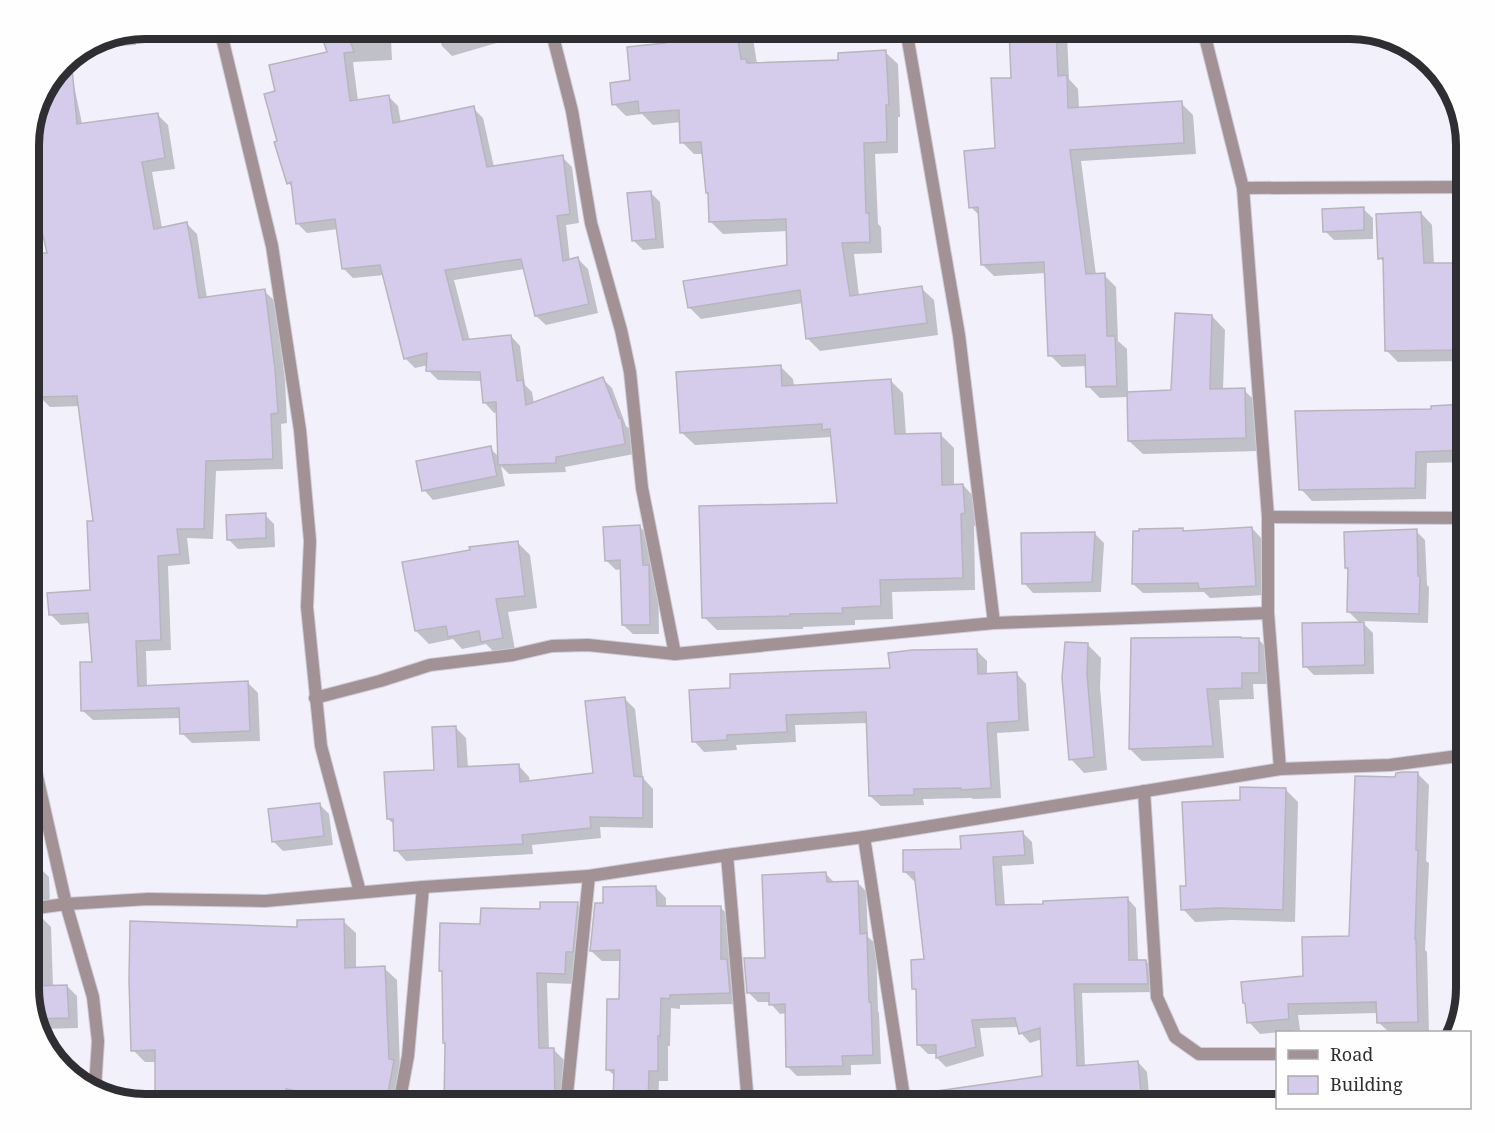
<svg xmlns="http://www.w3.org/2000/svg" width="1495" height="1133" viewBox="0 0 1495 1133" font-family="'Noto Serif',serif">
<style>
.shadow{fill:#0003}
.building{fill:#d5cbeb;stroke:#b8b5bf;stroke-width:1.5}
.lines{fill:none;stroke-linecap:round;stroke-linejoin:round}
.street-casing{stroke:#cecdd7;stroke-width:14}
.street{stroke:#a29195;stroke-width:12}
.rim{fill:none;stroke:#2f2f33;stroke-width:8}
</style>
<rect width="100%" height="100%" fill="#f1f0fb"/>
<!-- shadow -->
<g class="shadow">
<path d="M321,29H496L500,42L452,56L442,46L437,30L391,40L392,60L353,62L358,101L388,96L398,106L401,123L473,108L483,118L494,167L562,157L572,167L579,223L566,225L570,261L578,259L588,269L598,313L546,325L536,316L525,269L454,280L470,341L511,336L520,346L525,385L532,392L534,404L602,378L612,388L626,426L630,429L634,454L565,467L566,472L509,474L501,466L505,486L433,500L424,490L490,448L499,457L498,412L494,413L485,403L482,381L438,380L428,370V365L415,368L405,358L384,275L353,278L343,268L338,229L307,233L297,223L294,188L288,183L279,142L277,92L328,53Z"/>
<path d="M664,29H778L752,32L757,64L839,61L885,52L898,64L900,117H898V153L875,154L878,224L881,227L882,253L854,254L859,296L921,288L934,300L938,335L820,351L808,339L803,303L701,319L689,307L788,266V231L723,234L711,222L710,195L704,154H694L682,142L681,122L653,125L642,114L626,116L614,104L631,81L666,44Z"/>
<path d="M1011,29H1060L1067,36L1069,79L1078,89L1079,109L1181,103L1193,115L1196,154L1081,161L1096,275H1104L1116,287L1118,341L1127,349L1128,393L1173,392L1212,316L1225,330L1223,390H1244L1257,403L1259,451L1143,454L1129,441L1128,397L1100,398L1088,386L1087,366L1062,367L1050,355L1046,273L994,276L982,264L980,216L971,207L996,150L1013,79Z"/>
<path d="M135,32L136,45L105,47L102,45Z"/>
<path d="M68,57L94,180L157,114L168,125L175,169L152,172L162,228L186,223L197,234L207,298L264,291L275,301L285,380L287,423L281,424L283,469L216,471L213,539L187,538L190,564L168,566L171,650L146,651L147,687L248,683L258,693L260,741L192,743L182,733L181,718L93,720L82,710L93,663L91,623L61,625L50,614L92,592L94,522L80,406L50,407L39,396V391H29V254H49L38,206H32L29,203V137L40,94Z"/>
<path d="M650,192L660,202L664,248L643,250L633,240Z"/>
<path d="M1363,209L1373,218V239L1334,240L1325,231Z"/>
<path d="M1421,213L1432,225L1434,265L1466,264V361L1398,362L1386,350L1385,263L1380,258Z"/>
<path d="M780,366L793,379L794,386L890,380L903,393L906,435L940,434L954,448V486L963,485L976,499L977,526H974L975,590L892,592L893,619L855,620V625L803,627V629L717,630L704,617L839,504L832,437L695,445L681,432Z"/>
<path d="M1466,406V462L1427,463L1426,499L1312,501L1301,489L1432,410V407Z"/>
<path d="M265,515L274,524L275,547L238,549L228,539Z"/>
<path d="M640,527L649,536L651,569L658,576L659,634H633L623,625L621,569L616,570L606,560Z"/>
<path d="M1252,528L1261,538L1265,595L1210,598L1204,592L1143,593L1133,584L1141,532L1182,529L1185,532Z"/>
<path d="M1416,531L1425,540L1427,585L1429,587L1428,623L1361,621L1373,633L1374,674L1314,675L1305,666L1360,623L1348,611L1349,571L1346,568Z"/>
<path d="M1094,533L1104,543L1101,592L1033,593L1024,583Z"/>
<path d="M518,543L530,555L537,608L508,612L515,650L496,654L486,644L462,649L453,639L429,644L416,631L471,551Z"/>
<path d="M1258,639L1270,651L1271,684H1253L1254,699L1219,700L1224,758L1142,761L1130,749Z"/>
<path d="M1088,645L1101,658L1100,688L1107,770L1084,773L1071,759Z"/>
<path d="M976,650L987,661V675L1016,673L1026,684L1029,731L997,733L1001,798L973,799L971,798L923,799L924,805L881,806L870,796L868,723L795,725L796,742L736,745L737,750L704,752L694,741L732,689L892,670Z"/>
<path d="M624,698L635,709L643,778L653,789V828L600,827L601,838L532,845L533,854L406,861L396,850L395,825L388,819L436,771L455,727L466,738L468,768L519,766L529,777L530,782L595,775Z"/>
<path d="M1417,773L1429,785L1426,861L1429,863L1425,950L1427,952L1429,1032H1389L1378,1022V1013L1298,1015L1300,1030L1260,1034L1249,1022L1247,1005L1244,1003L1304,978L1351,937L1397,779Z"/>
<path d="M1285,789L1298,802L1295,922L1232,920L1195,922L1183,909L1187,887L1241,801Z"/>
<path d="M319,804L329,814L333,845L283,851L273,841Z"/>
<path d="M1023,833L1032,842L1034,864L1002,866L1005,906L1045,905L1127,898L1136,908L1138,961H1146L1155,971L1157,992L1082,993L1085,1067L1138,1062L1147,1072L1150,1104H936V1092L1043,1077L1042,1039L1030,1043L1021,1033L1019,1027L980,1028L984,1056L946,1067L937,1058V1054H928L919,1045L917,992L914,988L925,961L917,881H914L905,872L962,850Z"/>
<path d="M29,867H39L49,877L50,909L35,912L30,918L41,917L51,927L53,987L67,986L77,996L78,1028L40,1029V1037L29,996Z"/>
<path d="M826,874L835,883L857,882L866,891L868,937L876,944L878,1011L879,1013L881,1064L851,1065V1075L797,1076L788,1067L787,1013L780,1014L771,1004V1002H758L748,992L767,959Z"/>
<path d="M656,888L666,898V907H720L731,918L740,1004L680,1005V1009L671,1008L670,1046H668V1081H659L658,1104H614L616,1077L607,1069L621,1000L622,961H602L591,951L605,904Z"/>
<path d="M577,904L588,915L576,984L547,983L549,1049H553L564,1060L562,1104H445L446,1044L443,973L440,970L482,925L541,911Z"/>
<path d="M343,921L356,933V969L384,968L397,980L400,1069V1104H154L153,1095H156V1062H145L133,1050L299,928Z"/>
</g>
<!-- building -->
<g class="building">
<path d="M319,28H346L354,52L344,53L350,101L389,95L393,123L474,106L487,167L563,155L570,214L557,216L563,261L578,257L589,304L535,316L521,259L445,270L463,340L511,335L517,381L523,380L526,405L603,377L619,418H621L625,444L556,457V463L498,465L496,402L483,403L480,372L426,371L427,353L404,359L380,265L342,269L335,219L296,224L291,182L287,184L274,142L277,141L264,94L275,91L269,65L327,52Z"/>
<path d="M662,28H736L741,59H746L747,63L838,60V53L886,50L889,105H886L887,142L864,143L866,213H869L870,242L842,243L850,296L922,286L927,323L806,339L800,290L688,308L683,281L787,265L786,219L709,222L708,193H706L701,142L680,143L679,110L639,113L638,101L612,105L610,83L630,80L627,47L665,43Z"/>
<path d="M1009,28H1056L1058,76L1067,75L1068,108L1182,101L1184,143L1070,150L1086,274L1105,273L1107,336H1115L1117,386L1086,387L1085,355L1048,356L1044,262L981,265L978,207L969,208L964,151L995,148L991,78H1011Z"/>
<path d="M71,56L77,124L158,113L165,158L142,162L154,229L187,222L192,249L199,298L265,289L275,369L278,413L271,414L273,459L206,461L204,529H177L180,554L158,556L161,640L136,641L138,686L248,681L250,731L180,734L179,708L81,711L80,662H92L88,613L49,615L47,593L90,590L87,521H93L77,396L38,397V380L29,381V253H47L34,196H29V137L40,94L68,58Z"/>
<path d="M651,191L656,239L632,241L627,193Z"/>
<path d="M1364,207V230L1323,232L1322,209Z"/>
<path d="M1421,212L1424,263H1459L1461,350L1385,351L1383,258L1378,259L1376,214Z"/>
<path d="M1175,313L1212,315L1210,389L1245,388L1246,438L1128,441L1127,392L1171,390Z"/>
<path d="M781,365L782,386L891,379L895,434L941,433L942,485L963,484L965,513L961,514L963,578L880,580L881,606L842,608L843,613L790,614V616L702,618L699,506L837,503L830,429L822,430V424L680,433L676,372Z"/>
<path d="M1466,404V450L1416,452L1415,488L1299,490L1295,411L1431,409V406Z"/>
<path d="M491,446L497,476L422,491L416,461Z"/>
<path d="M266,513V538L227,540L226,515Z"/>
<path d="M640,525L643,565H649L650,625H622L620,560L605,561L603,527Z"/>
<path d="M1252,527L1256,586L1199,589L1198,583L1132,584L1133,531H1139V529L1183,528V531Z"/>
<path d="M1417,529L1418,576H1420L1419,614L1347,612L1348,568H1345L1344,532Z"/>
<path d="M1095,532L1092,582L1022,584L1021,533Z"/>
<path d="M518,541L525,596L496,599L503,638L481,642L479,631L448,637L446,626L415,631L402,562L470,550L469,547Z"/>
<path d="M1364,622L1365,665L1303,667L1302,623Z"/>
<path d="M1241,637V638H1259V673H1242V688L1207,689L1213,746L1129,749L1131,638Z"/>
<path d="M1065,642L1088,643L1087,674L1094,757L1069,760L1062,678Z"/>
<path d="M977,649L978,674L1017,672L1019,721L987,723L991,788L961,790V788L914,789V795L869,796L866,712L786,715L787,732L727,735V740L692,742L689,690L730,688V674L890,668L888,653L912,650Z"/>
<path d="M625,697L634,776L643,777V818L590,817L591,828L522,835L523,844L394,851L393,819H387L384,772L434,770L432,727L456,726L458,767L519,764L520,782L593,773L585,701Z"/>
<path d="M1403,772H1418L1416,850H1418L1415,939H1416L1418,1022L1377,1023L1376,1002L1288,1004L1289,1019L1247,1023L1245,1003H1243L1241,982L1303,976L1302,937L1349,936L1355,776L1395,777L1396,773Z"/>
<path d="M1240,787L1286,788L1283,910L1219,908L1181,910L1180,886H1186L1182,802L1240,800Z"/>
<path d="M320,803L324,836L272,842L268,809Z"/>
<path d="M1023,831L1025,855L993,857L996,905L1043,904V901L1128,897L1129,960H1146L1148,984H1074L1077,1066L1138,1061L1142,1104H938L937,1091L1042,1076L1040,1028L1019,1034L1015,1018L972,1020L976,1047L936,1058V1045H917L916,989H912L911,960L924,959L914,872H903V850L961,849L960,836Z"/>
<path d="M826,872L827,882L858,881L860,934L867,933L869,1002H871L873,1055L842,1056L843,1066L786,1067L785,1004L769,1005V993H747L744,958H765L762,875Z"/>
<path d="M656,886L657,906H721V959H727L730,993L670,995V999L661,998L660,1036H658V1071H649L648,1104H613L614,1070H606L607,999H619L620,950L590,951L595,903H603V887Z"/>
<path d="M540,902H578L573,952H566L565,974L537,973L539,1048H554L555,1104H444L445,1043H443L442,971H439L440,923L480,924L481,908L540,909Z"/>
<path d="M344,919L345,968L385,966L389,1059L394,1060L386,1104H332L333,1098L286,1089L285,1104H155V1050L131,1051L129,980L130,921L297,927V920Z"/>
<path d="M67,985L69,1018L35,1019L29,996V986Z"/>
</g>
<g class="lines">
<!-- street casing -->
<g class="street-casing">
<g id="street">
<path d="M220,29L272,246L300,430L310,541L307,607L321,746L360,892"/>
<path d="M551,29L572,111L591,223L621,330L630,372L642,488L675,654"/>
<path d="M906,29L959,335L994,623"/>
<path d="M1203,29L1243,188L1268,517V613L1280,769"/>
<path d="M1243,188L1466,187"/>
<path d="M1268,517L1466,518"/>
<path d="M315,698L380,681L430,665L513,655L552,646L588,645L675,654L994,623L1268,613"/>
<path d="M29,741L66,904L93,997L98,1041L95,1088"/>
<path d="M1144,791L1157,997L1175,1037L1199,1054H1278"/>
<path d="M864,837L905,1104"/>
<path d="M727,855L748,1104"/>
<path d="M589,876L727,855L864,837L1280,769L1390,765L1466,755"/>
<path d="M29,909L66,904L148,899L265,901L423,887L589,876L566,1104"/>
<path d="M399,1104L408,1056L423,887"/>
</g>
</g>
<!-- street -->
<use href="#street" class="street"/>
</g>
<!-- crop -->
<path d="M0 0H1495V1133H0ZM145 39H1350A106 106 0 0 1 1456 145V988A106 106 0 0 1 1350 1094H145A106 106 0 0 1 39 988V145A106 106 0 0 1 145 39Z" fill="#fefefe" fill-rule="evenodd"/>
<path class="rim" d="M145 39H1350A106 106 0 0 1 1456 145V988A106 106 0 0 1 1350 1094H145A106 106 0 0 1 39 988V145A106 106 0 0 1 145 39Z"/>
<!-- legend -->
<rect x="1276" y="1031" width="195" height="78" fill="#fefefe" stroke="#ababad" stroke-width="1.5"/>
<rect x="1288" y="1050" width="30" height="9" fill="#a29195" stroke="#ababad" stroke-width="1.5"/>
<text x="1330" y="1061" font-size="18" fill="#2f2f33">Road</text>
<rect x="1288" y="1076" width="30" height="18" fill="#d5cbeb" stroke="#ababad" stroke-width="1.5"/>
<text x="1330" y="1091" font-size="18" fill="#2f2f33">Building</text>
</svg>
